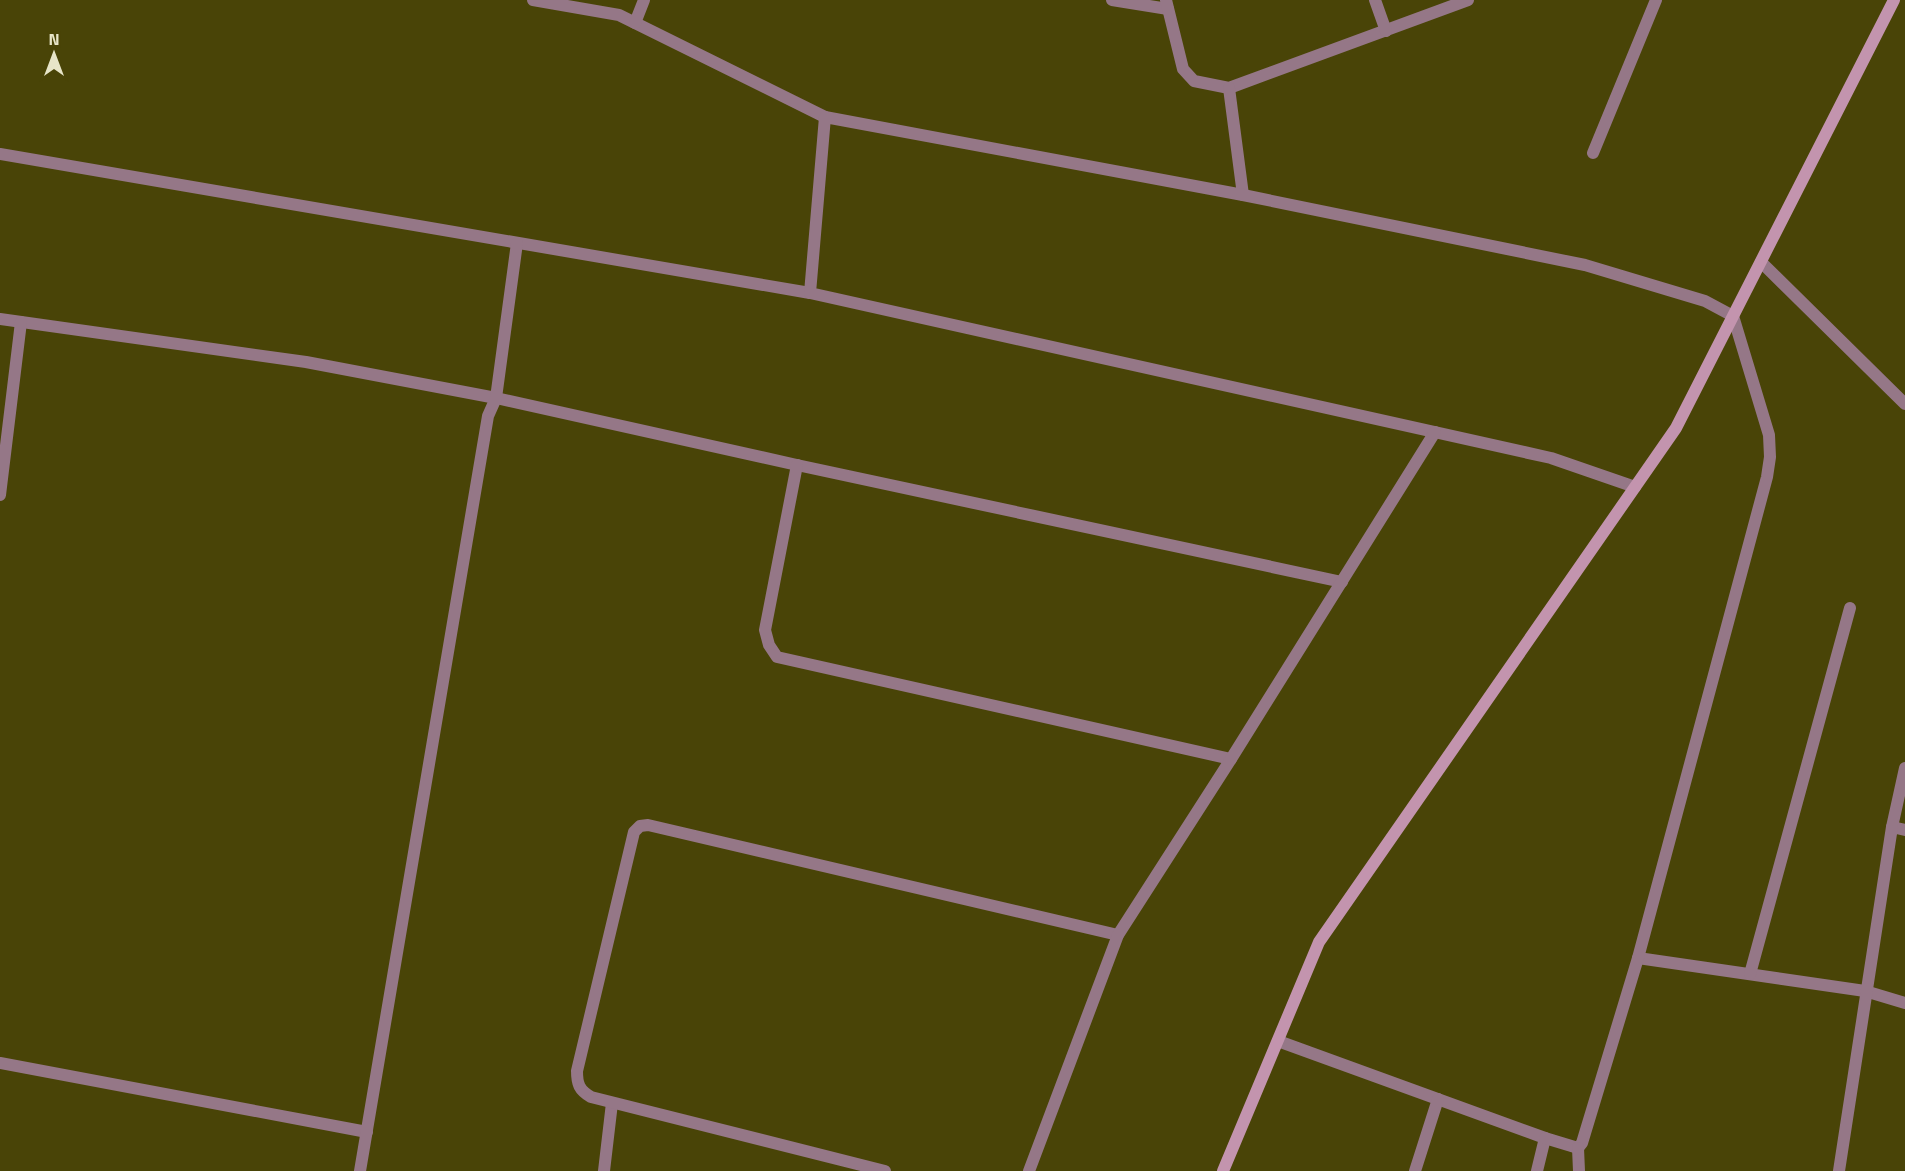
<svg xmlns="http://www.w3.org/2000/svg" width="1905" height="1171" viewBox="0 0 1905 1171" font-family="'Titillium Web',sans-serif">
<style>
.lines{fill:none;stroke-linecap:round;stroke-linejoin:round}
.street{stroke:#957787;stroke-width:12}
.secondary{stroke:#c394ae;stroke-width:12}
</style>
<rect width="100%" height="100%" fill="#494407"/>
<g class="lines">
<!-- street -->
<g class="street">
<path d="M533,0L619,15L825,117"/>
<path d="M1112,0L1168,9"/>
<path d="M1166,0L1183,69L1194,81L1229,88L1468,0"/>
<path d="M1375,0L1386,31"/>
<path d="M635,23L644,0"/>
<path d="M1229,88L1243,195"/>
<path d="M1593,153L1656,0"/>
<path d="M0,154L810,293"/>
<path d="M1761,262L1905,404"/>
<path d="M0,319L306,362L496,398L797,465L1342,582"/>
<path d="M797,465L765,630L769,645L777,657L1231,759"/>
<path d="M0,495L21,322"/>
<path d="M1905,768L1892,827L1905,830"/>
<path d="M1638,958L1865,991L1905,1003"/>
<path d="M1750,974L1850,608"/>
<path d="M1278,1041L1545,1138L1537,1171"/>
<path d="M0,1063L367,1132"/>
<path d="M1545,1138L1578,1148L1582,1143L1638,958L1767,477L1770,457L1769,435L1733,316L1705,301L1585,265L1243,195L825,117L810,293L1551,458L1635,487"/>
<path d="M1578,1148L1579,1171"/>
<path d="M360,1171L488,416L496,398L517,243"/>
<path d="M604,1171L612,1103"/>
<path d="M885,1171L591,1097C579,1090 577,1084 577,1071L634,832L640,826L648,825L1118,935"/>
<path d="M1029,1171L1118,935L1231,759L1435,432"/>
<path d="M1415,1171L1438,1099"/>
<path d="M1839,1171L1892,827"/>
</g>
<!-- secondary -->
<path class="secondary" d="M1223,1171L1319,942L1676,428L1894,0"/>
</g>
<!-- north arrow -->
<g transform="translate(54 54)" stroke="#494407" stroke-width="4.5" paint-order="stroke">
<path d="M0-4.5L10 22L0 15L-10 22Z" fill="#e7e5c8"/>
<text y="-9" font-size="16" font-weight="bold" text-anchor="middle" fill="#e7e5c8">N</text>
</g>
</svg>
